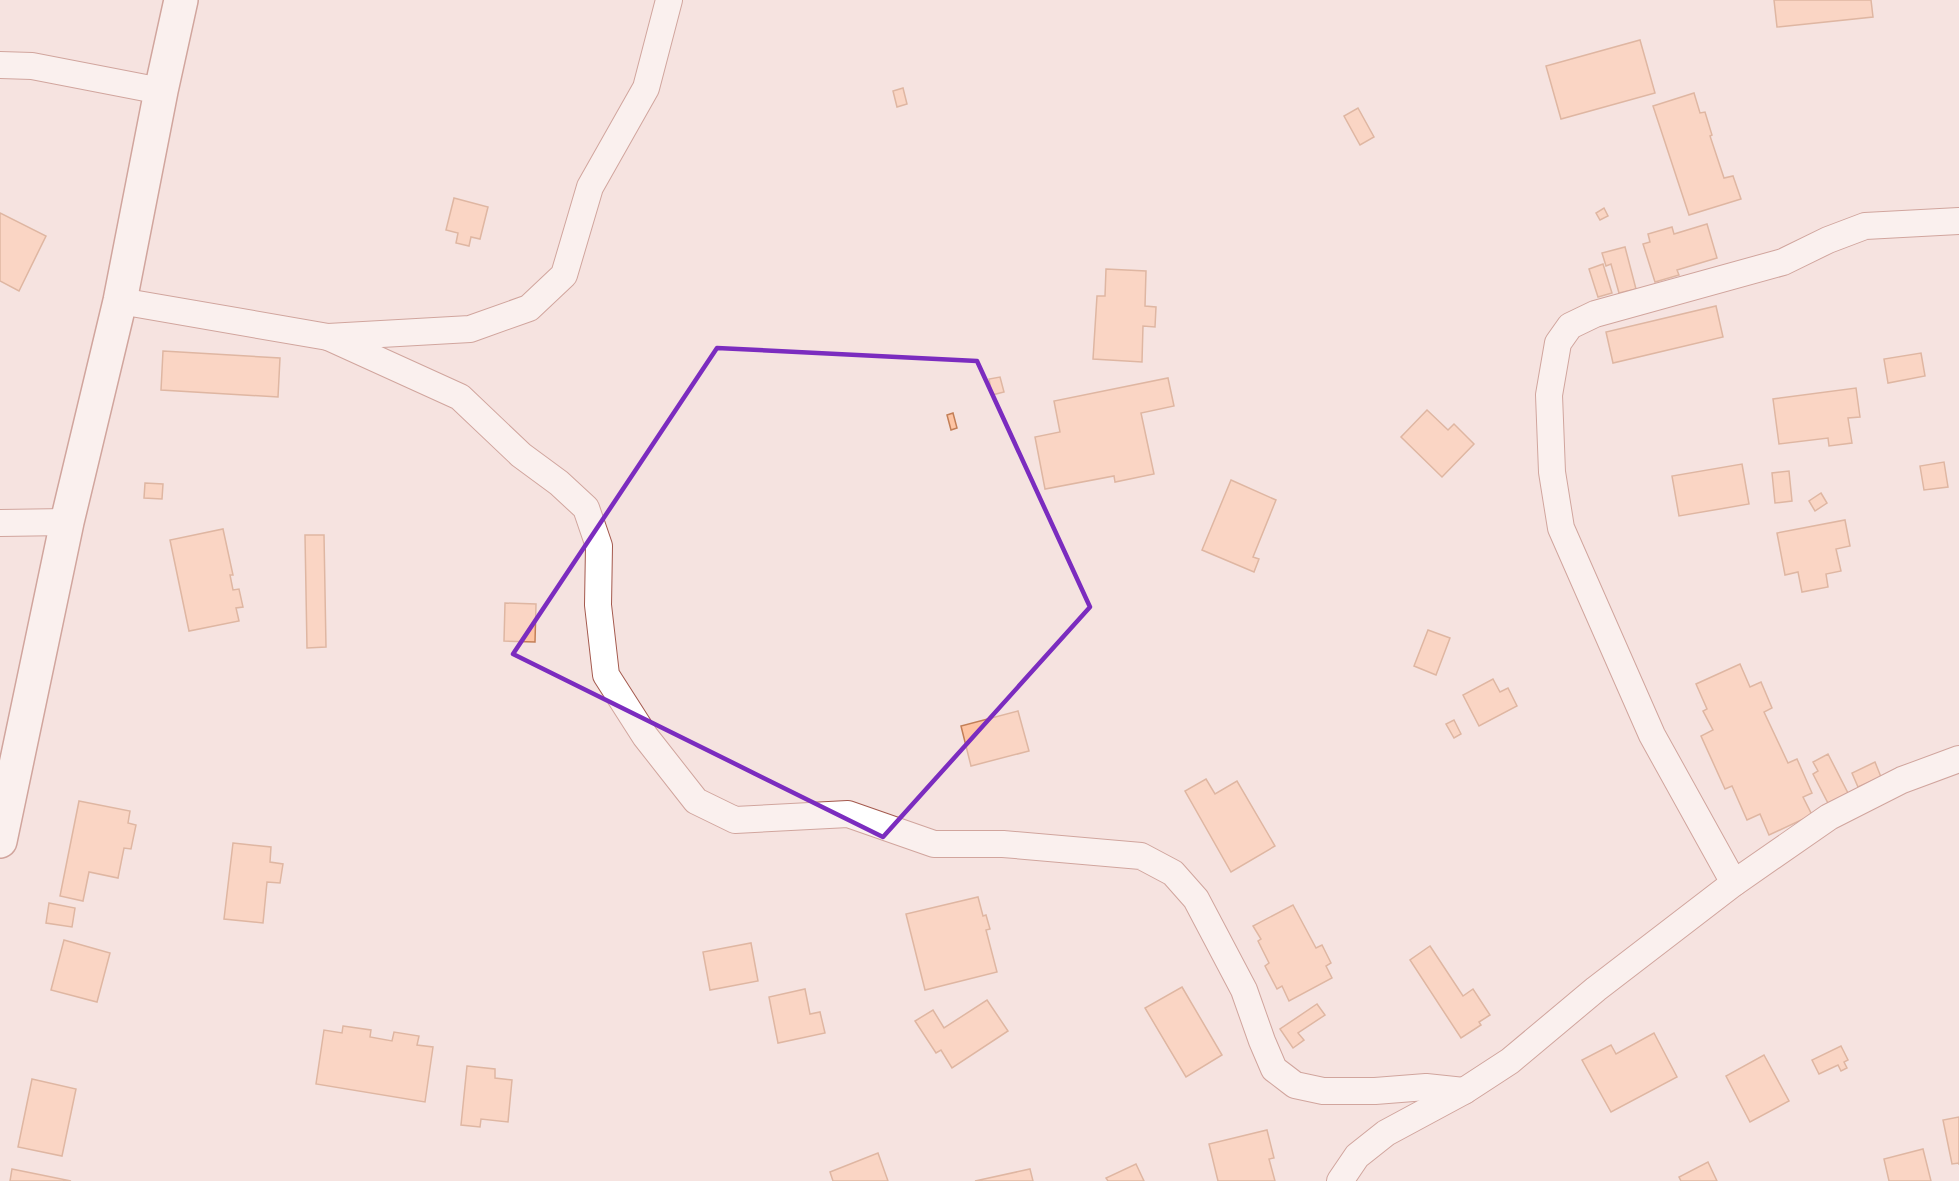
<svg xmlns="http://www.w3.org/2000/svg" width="1959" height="1181" viewBox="0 0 1959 1181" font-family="'Asap Condensed',sans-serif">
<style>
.building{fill:#fec4a3;stroke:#c37f57;stroke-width:1.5}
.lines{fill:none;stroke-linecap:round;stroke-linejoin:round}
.street-casing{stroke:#a4594d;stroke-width:28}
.secondary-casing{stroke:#a4594d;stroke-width:36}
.street{stroke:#fff;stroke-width:26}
.secondary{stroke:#fff;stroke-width:33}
.marked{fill:none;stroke:#7b2cbf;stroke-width:4.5;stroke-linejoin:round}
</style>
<rect width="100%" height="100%" fill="#f5e3e0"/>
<!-- building -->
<g class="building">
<path d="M1774,0H1871L1873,17L1777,27Z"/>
<path d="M1640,40L1655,93L1561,119L1546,66Z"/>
<path d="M903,88L907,104L897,107L893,91Z"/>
<path d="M1694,93L1700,113L1705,112L1712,135L1710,136L1724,178L1733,176L1741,199L1689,215L1653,106Z"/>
<path d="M1358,108L1374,137L1360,145L1344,116Z"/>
<path d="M454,198L488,207L480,239L471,237L469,246L456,243L458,233L446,230Z"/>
<path d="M1604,208L1608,216L1600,220L1596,213Z"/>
<path d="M0,213L46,236L19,291L0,281Z"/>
<path d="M1707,224L1717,258L1677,270L1679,275L1655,282L1643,244L1650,242L1648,234L1672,227L1674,234Z"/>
<path d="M1625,247L1636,289L1619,293L1611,264L1606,266L1602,253Z"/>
<path d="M1603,264L1612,293L1598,297L1589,269Z"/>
<path d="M1106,269L1146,271L1145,306L1156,307L1155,327L1143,326L1142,362L1093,359L1097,296H1105Z"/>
<path d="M1716,306L1723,337L1613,363L1606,332Z"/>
<path d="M163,351L280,358L278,397L161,390Z"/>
<path d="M1921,353L1925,376L1888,383L1884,359Z"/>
<path d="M1000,377L1004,392L992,395L989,379Z"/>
<path d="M1168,378L1174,406L1141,413L1154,474L1115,482L1114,476L1045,489L1035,437L1060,432L1054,401Z"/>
<path d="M1856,388L1860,417L1848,418L1852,443L1829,446L1828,438L1779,444L1773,399Z"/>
<path d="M1427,410L1448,430L1454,424L1474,444L1442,477L1401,437Z"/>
<path d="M953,413L957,428L951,430L947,415Z"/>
<path d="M1944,462L1948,487L1924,490L1920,466Z"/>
<path d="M1742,464L1749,504L1679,516L1672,476Z"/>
<path d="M1789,471L1792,501L1775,503L1772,473Z"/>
<path d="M1231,480L1276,500L1253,557L1259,559L1254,572L1202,550Z"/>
<path d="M145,483L163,484L162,499L144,498Z"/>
<path d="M1821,493L1827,503L1815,511L1809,501Z"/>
<path d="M1845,520L1850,546L1836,549L1841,571L1826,574L1828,587L1802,592L1798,572L1785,575L1777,533Z"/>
<path d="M223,529L233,575H230L233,590L239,589L243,607L236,608L239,621L189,631L170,540Z"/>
<path d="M305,535H324L326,647L307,648Z"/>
<path d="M505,603L536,604L535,642L504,641Z"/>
<path d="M1428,630L1450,638L1436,675L1414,666Z"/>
<path d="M1740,664L1750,687L1761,682L1772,708L1764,712L1788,763L1797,759L1812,793L1803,797L1812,815L1769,835L1760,814L1747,820L1732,786L1725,789L1701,736L1713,730L1703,711L1707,709L1696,684Z"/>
<path d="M1493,679L1500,692L1508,688L1517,706L1479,726L1463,695Z"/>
<path d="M1018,711L1029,751L971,766L961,726Z"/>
<path d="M1454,720L1461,734L1454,738L1446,724Z"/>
<path d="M1828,754L1851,799L1831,809L1813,774L1818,771L1813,762Z"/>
<path d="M1875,762L1881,777L1858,787L1852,773Z"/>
<path d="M1206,779L1215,794L1237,781L1275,846L1231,872L1185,791Z"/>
<path d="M79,801L130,811L128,823L136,825L131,849L124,848L118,878L89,872L83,901L60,896Z"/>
<path d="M233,843L271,847L270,862L283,864L280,883L267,882L263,923L224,919Z"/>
<path d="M978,897L983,916L986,915L990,929L986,930L997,972L925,990L906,914Z"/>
<path d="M49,903L75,908L72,927L46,923Z"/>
<path d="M1293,905L1316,948L1322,945L1331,963L1326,966L1332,978L1289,1001L1282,986L1277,989L1265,966L1269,963L1258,941L1261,939L1253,926Z"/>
<path d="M64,940L110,953L97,1002L51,990Z"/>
<path d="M751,943L758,981L710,990L703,952Z"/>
<path d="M1430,946L1463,996L1473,989L1490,1015L1479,1022L1481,1025L1461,1038L1410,960Z"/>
<path d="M1182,987L1222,1055L1186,1077L1145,1008Z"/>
<path d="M805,989L810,1014L820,1012L825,1033L778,1043L769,997Z"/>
<path d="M987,1000L1008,1031L952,1068L941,1050L936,1053L915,1021L933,1010L944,1028Z"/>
<path d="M1317,1004L1325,1015L1298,1033L1304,1040L1293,1048L1280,1029Z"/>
<path d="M343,1026L371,1030L370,1037L392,1041L394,1032L419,1036L417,1045L433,1047L425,1102L316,1084L324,1030L342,1033Z"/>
<path d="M1654,1033L1677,1077L1611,1112L1582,1060L1611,1045L1616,1054Z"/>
<path d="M1841,1046L1848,1060L1844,1062L1847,1068L1841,1071L1838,1065L1819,1074L1812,1060Z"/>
<path d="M1764,1055L1789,1101L1750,1122L1726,1076Z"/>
<path d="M467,1066L495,1069V1078L512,1080L508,1122L481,1119L480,1127L461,1125Z"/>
<path d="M32,1079L76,1089L62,1156L18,1147Z"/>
<path d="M1959,1117V1165V1163L1952,1164L1943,1120Z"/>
<path d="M1267,1130L1274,1158L1269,1159L1275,1181H1218L1209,1144Z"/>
<path d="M1923,1149L1931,1181H1889L1884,1159Z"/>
<path d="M878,1153L888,1181H833L830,1172Z"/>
<path d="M1708,1162L1717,1181H1681L1679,1177Z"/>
<path d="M1136,1164L1144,1181H1108L1106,1178Z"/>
<path d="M12,1169L71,1181H10Z"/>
<path d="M1030,1169L1033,1181H975Z"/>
</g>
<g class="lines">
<!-- street casing -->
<g class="street-casing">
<g id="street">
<path d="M0,65L32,66L161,91"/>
<path d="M120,301L328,337L470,329L529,308L564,275L590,187L646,88L669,0"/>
<path d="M328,337L460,397L521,455L559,483L586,508L599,546L598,605L606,675L645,736L696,801L735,820L848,814L934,844H1003L1141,856L1173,873L1196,899L1244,990L1262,1041L1274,1069L1295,1085L1323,1091H1375L1426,1087L1464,1091"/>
<path d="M0,523L67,522"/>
<path d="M1734,883L1652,735L1561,528L1552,472L1549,395L1558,343L1570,326L1595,314L1783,262L1828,240L1865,226L1959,221"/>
<path d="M1340,1181L1357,1156L1386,1133L1464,1091L1510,1061L1596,989L1734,883L1829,817L1902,780L1959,759"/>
</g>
</g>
<!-- secondary casing -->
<g class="secondary-casing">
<path id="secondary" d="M0,841L67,522L120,301L161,91L181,0"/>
</g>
<!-- street -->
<use href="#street" class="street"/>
<!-- secondary -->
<use href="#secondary" class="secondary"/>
</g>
<!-- marked area -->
<path d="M0 0H1959V1181H0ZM717,348L977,361L1090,607L883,837L513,654Z" fill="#f5e3e0" fill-opacity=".55" fill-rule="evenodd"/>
<path class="marked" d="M717,348L977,361L1090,607L883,837L513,654Z"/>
</svg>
